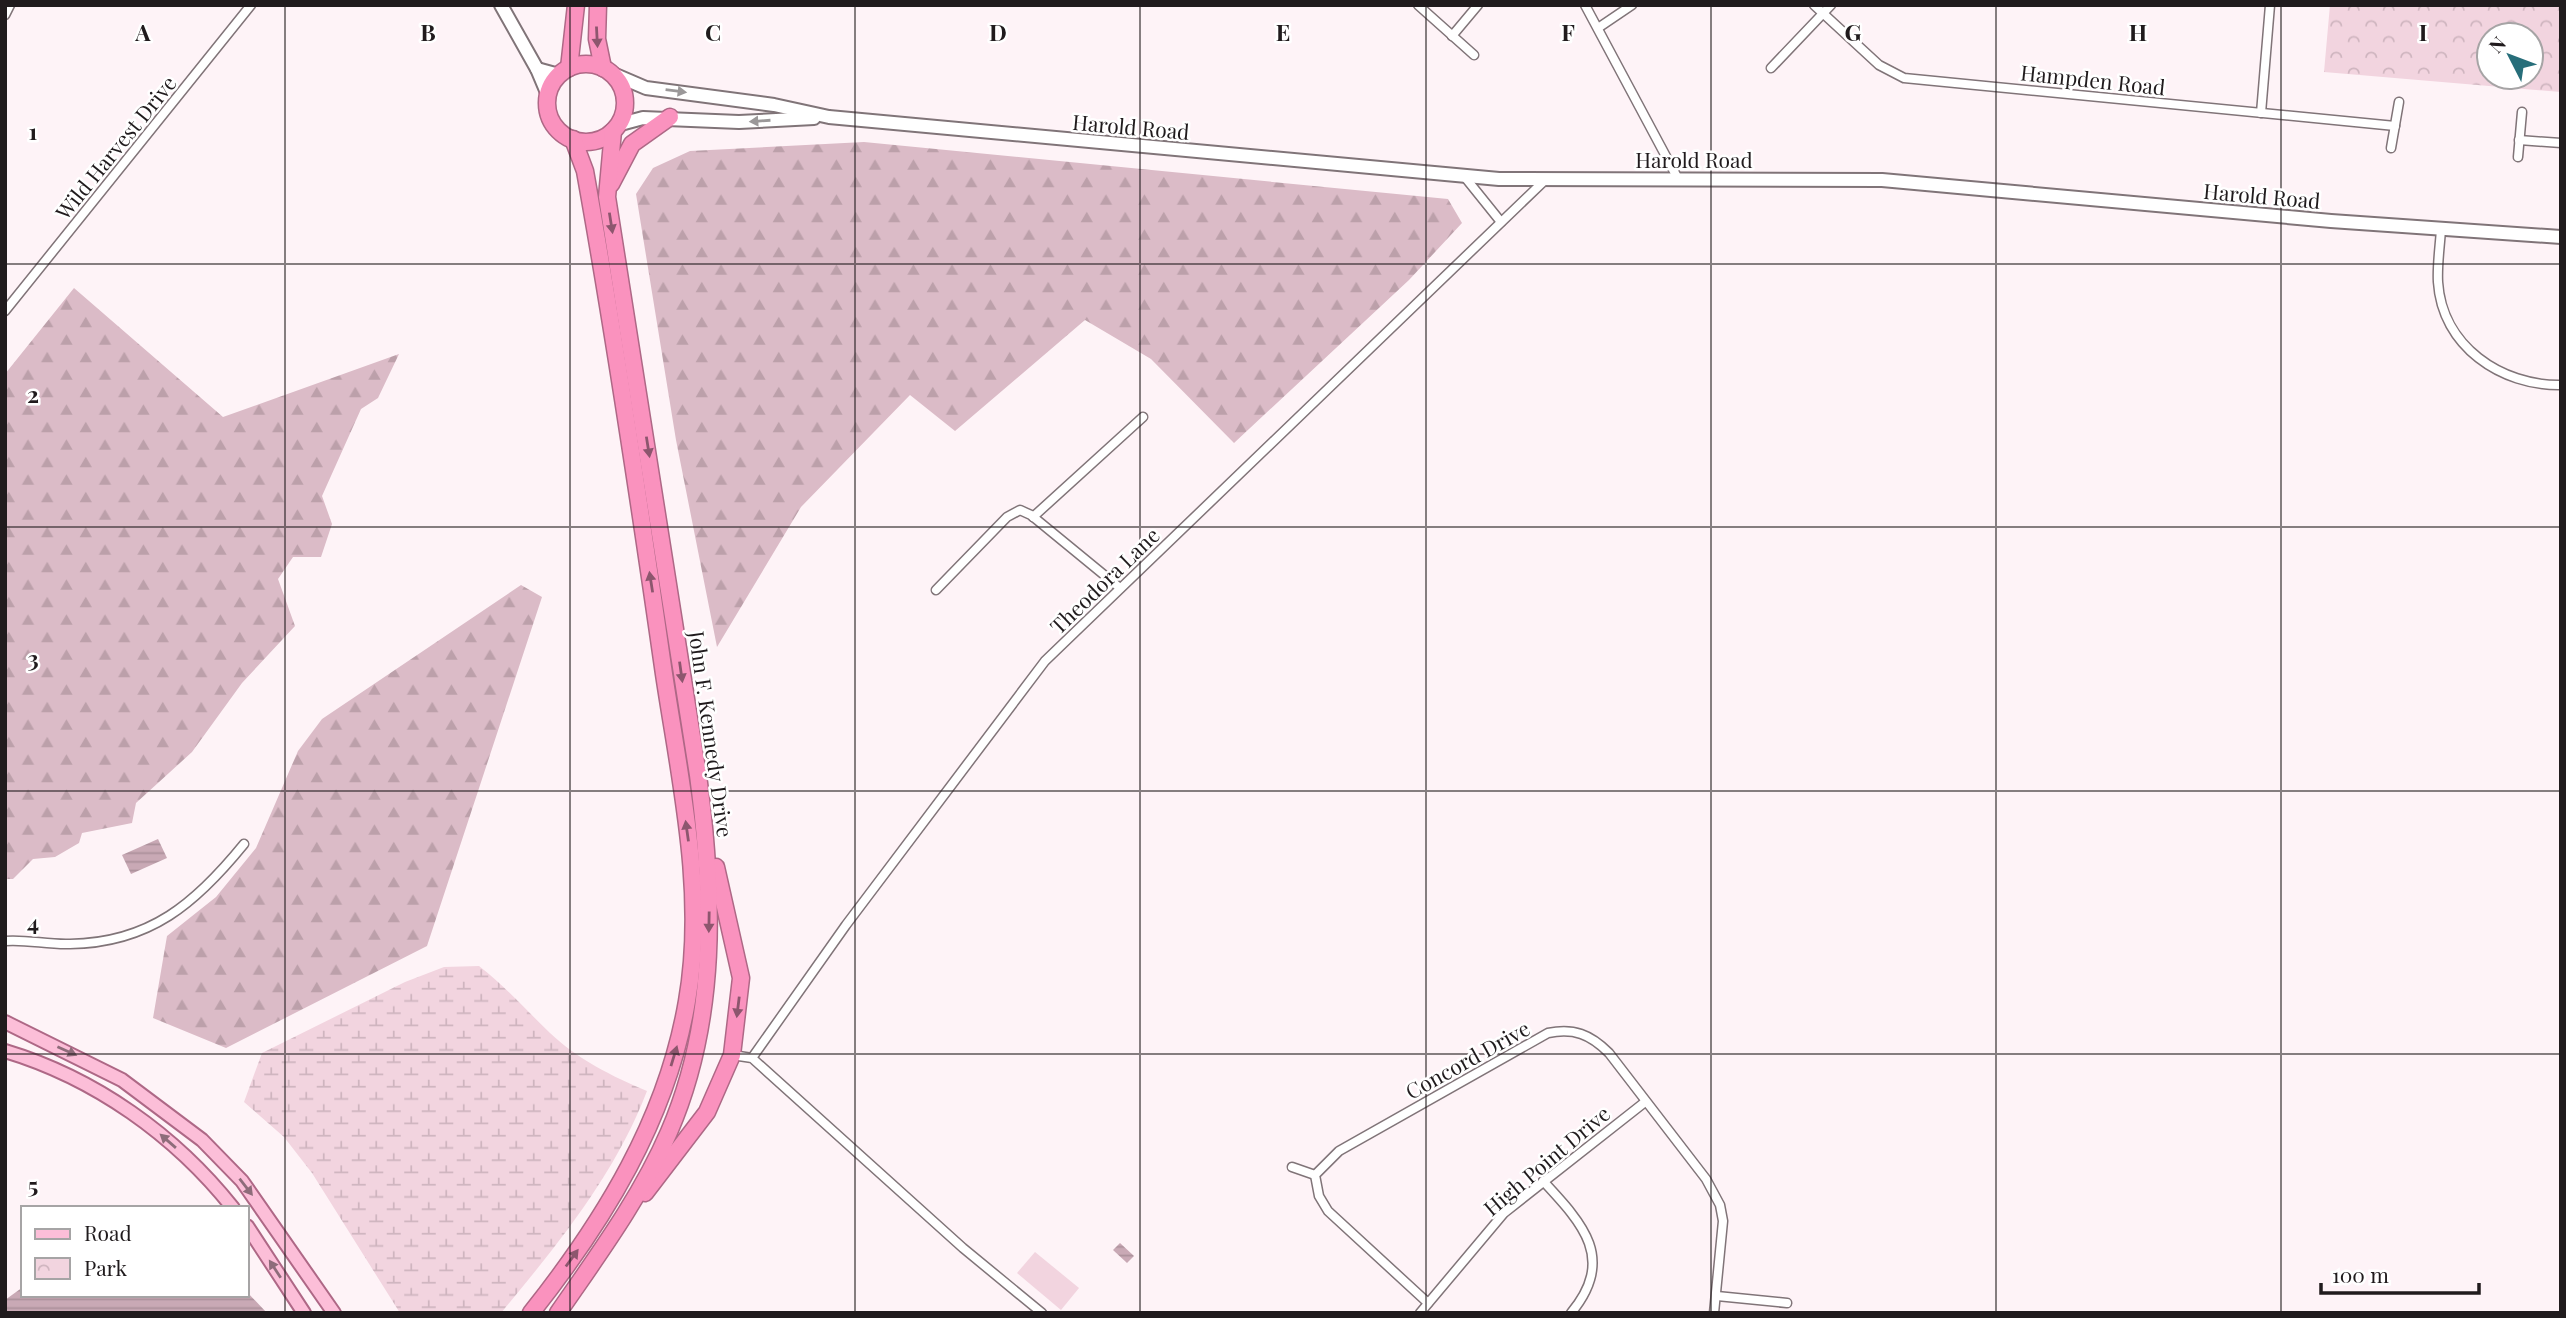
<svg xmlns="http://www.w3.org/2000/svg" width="2566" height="1318" viewBox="0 0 2566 1318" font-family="'Playfair Display',serif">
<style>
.forest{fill:url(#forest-firs)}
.wetland{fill:url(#wetland-marsh)}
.park{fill:url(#park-crowns);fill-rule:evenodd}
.pitch{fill:#f2d4df}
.water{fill:url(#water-rules)}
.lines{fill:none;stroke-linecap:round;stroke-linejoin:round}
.street-casing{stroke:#807478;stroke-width:11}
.secondary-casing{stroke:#807478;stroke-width:16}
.primary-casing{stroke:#ae6886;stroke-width:16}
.highway-casing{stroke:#ae6886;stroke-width:19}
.street{stroke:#fff;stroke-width:8}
.secondary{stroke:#fff;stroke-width:12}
.primary{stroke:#fcbed8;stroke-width:12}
.highway{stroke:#fa92be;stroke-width:16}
.oneway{fill:#8d566e}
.oneway2{fill:#9b9899}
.oneway3{fill:#8e6c7a}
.grid{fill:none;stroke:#201b1d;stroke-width:2;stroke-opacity:0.55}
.labels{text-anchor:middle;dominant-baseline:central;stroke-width:5;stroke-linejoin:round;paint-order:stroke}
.street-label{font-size:21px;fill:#201b1d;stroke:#fff}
.grid-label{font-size:23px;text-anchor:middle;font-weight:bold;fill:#201b1d;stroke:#fff;stroke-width:5;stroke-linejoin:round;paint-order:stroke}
</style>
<defs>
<pattern id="forest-firs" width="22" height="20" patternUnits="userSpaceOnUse" patternTransform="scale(1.75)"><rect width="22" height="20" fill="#dbbbc7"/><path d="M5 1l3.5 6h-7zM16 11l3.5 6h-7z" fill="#bca0aa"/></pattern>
<pattern id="wetland-marsh" width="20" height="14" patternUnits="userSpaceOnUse" patternTransform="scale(1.75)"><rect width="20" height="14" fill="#f2d4df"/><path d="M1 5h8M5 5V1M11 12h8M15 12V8" fill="none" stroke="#cfb5bf"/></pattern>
<pattern id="park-crowns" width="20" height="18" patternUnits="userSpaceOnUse" patternTransform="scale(1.75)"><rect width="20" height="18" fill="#f2d4df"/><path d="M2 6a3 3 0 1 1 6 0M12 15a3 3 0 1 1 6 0" fill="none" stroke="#cfb5bf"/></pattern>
<pattern id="water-rules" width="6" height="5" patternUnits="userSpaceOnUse" patternTransform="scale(1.75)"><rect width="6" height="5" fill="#c9a9b5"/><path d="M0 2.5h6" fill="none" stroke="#ac919b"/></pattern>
</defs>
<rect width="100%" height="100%" fill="#fef3f7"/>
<!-- forest -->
<g class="forest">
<path d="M864,142L1448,199L1462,223L1409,280L1234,443L1151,359L1085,320L955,431L910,395L801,507L717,647L676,440L636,194L653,168L690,151Z"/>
<path d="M74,288L223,417L399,354L378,398L361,409L322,496L332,524L321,557H293L278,579L295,626L242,683L192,752L136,803L132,823L82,833L79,843L55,857L33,859L13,879H5V374Z"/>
<path d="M521,585L542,597L427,946L226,1048L153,1018L167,936L216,897L256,848L298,751L322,719Z"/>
</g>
<!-- wetland -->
<path class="wetland" d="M479,966C505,986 526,1010 550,1033C576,1058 613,1077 647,1091C615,1175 558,1244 501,1313H400L312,1173L284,1137L244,1102L262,1053L405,982L444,967Z"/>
<!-- park -->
<path class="park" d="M2330,5H2561V92L2324,72ZM2489,35H2531V77H2489Z"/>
<!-- pitch -->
<path class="pitch" d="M1035,1252L1079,1288L1061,1310L1017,1273Z"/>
<!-- water -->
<g class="water">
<path d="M158,839L167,858L131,874L122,855Z"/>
<path d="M1120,1243L1134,1256L1127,1263L1113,1250Z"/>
<path d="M23,1287V1295H247V1292L267,1313H5V1300Z"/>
</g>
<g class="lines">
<!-- street casing -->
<g class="street-casing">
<g id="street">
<path d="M1418,5L1474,55"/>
<path d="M1585,5L1677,177"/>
<path d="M1814,5L1879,65L1904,78L2395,126"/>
<path d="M5,15L10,5"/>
<path d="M1598,28L1632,5"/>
<path d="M1452,36L1478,5"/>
<path d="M1771,68L1831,5"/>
<path d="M2261,113L2270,5"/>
<path d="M2519,140L2561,143"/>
<path d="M2391,148L2399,102"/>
<path d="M2518,157L2522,112"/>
<path d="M1464,176L1501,222"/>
<path d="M2441,229C2440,246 2437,265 2438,282C2442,346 2501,386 2561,385"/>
<path d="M5,311L251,5"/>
<path d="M1033,517L1143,417"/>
<path d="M936,590L1007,517L1020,510L1031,515L1120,588"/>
<path d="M5,941C26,939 48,945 70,944C150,943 196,903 244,844"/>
<path d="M732,1055L752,1058L963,1248L1042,1313"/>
<path d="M752,1058L846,925L1045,661L1543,182"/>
<path d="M1292,1167L1315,1175"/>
<path d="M1543,1181C1583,1224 1616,1259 1571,1313"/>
<path d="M1717,1296L1787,1303"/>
<path d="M1428,1303L1328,1211L1319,1196L1315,1175L1339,1151L1548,1033C1574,1028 1590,1034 1609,1053L1706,1179L1720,1205L1723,1221L1714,1313"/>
<path d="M1420,1313L1504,1213L1645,1102"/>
</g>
</g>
<!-- secondary casing -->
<g class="secondary-casing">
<g id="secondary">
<path d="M501,5L537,69L548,95"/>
<path d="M537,69L559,75"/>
<path d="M611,73L646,88L774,105L829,117L1499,179L1882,180L2331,221L2561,237"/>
<path d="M617,125L643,118L739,122L814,118"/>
</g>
</g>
<!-- primary casing -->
<g class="primary-casing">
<g id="primary">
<path d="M5,1022L122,1080L202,1140L242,1181L334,1313"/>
<path d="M5,1051C95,1078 175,1135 233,1208"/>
<path d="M247,1226L304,1313"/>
</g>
</g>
<!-- highway casing -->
<g class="highway-casing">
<g id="highway">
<path d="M598,5L597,39L603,68"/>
<circle cx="586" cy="103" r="39"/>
<path d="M569,68L576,5"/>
<path d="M611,184L632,144L670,117"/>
<path d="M645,1193L707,1112L732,1055L741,978L716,867"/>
<path d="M531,1313C604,1221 667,1119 687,1001C706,893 680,781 664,674C640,506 615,338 585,171L573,139"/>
<path d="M558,1313C598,1255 641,1197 669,1132C718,1019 714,895 698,775L607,197L613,131"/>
</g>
</g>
<!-- street -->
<use href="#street" class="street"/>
<!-- secondary -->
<use href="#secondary" class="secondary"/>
<!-- primary -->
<use href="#primary" class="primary"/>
<!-- highway -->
<use href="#highway" class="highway"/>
</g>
<!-- one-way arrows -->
<defs><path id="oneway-solid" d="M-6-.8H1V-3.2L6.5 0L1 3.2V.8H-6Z" transform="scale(1.75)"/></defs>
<g class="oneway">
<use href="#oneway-solid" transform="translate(597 37) rotate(87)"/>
<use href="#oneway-solid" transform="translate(611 223) rotate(81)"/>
<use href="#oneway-solid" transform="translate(648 447) rotate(81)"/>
<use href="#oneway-solid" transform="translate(651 582) rotate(-99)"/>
<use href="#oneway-solid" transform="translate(681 672) rotate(82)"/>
<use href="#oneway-solid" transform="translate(687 831) rotate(-98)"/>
<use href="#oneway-solid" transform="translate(709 922) rotate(91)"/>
<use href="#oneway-solid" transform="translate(738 1007) rotate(97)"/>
<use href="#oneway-solid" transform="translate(674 1056) rotate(-73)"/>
<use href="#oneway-solid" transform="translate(572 1258) rotate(-54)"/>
</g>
<g class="oneway2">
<use href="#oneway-solid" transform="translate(676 91) rotate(7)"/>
<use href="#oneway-solid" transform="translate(760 121) rotate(176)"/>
</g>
<g class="oneway3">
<use href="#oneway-solid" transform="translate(67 1051) rotate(24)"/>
<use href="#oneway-solid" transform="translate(168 1141) rotate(-139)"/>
<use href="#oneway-solid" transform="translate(246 1187) rotate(52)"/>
<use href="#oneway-solid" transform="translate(275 1269) rotate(-123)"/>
</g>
<!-- grid -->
<path class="grid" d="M285,5V1313M570,5V1313M855,5V1313M1140,5V1313M1426,5V1313M1711,5V1313M1996,5V1313M2281,5V1313M5,264H2561M5,527H2561M5,791H2561M5,1054H2561"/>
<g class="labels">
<!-- street labels -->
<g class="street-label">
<text transform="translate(2093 79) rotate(6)">Hampden Road</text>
<text transform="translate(1131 126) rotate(5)">Harold Road</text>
<text transform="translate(115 147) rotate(-51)">Wild Harvest Drive</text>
<text x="1694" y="159">Harold Road</text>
<text transform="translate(2262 195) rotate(5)">Harold Road</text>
<text transform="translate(1104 580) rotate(-44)">Theodora Lane</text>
<text transform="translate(712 734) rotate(82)">John F. Kennedy Drive</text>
<text transform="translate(1467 1059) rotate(-29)">Concord Drive</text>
<text transform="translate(1546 1160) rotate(-40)">High Point Drive</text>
</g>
</g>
<g class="grid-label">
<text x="143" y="41">A</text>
<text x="428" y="41">B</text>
<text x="713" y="41">C</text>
<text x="998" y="41">D</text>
<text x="1283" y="41">E</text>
<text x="1568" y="41">F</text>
<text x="1853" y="41">G</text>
<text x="2138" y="41">H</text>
<text x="2423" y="41">I</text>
<text x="33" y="140">1</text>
<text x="33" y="403">2</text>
<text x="33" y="667">3</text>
<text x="33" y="931">4</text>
<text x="33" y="1194">5</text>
</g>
<!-- border -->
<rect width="2566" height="1318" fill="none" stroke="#201b1d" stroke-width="14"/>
<!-- legend -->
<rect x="21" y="1206" width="228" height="91" fill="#ffffff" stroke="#a6a4a5" stroke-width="2"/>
<rect x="35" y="1229" width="35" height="10" fill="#fcbed8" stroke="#a6a4a5" stroke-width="2"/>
<text x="84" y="1241" font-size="21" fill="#201b1d">Road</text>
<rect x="35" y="1258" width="35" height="21" fill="url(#park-crowns)" stroke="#a6a4a5" stroke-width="2"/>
<text x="84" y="1276" font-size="21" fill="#201b1d">Park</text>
<!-- north arrow -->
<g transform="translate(2510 56) rotate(312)"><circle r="33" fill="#ffffff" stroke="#a6a4a5" stroke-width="2"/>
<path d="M0-5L12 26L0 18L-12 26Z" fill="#276e7a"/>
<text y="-10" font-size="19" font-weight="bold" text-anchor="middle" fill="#201b1d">N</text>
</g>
<!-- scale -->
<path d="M2321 1283v10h158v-10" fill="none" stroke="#201b1d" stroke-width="3.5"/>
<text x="2332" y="1283" font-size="21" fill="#201b1d" stroke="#ffffff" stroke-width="5" paint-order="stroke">100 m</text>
</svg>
